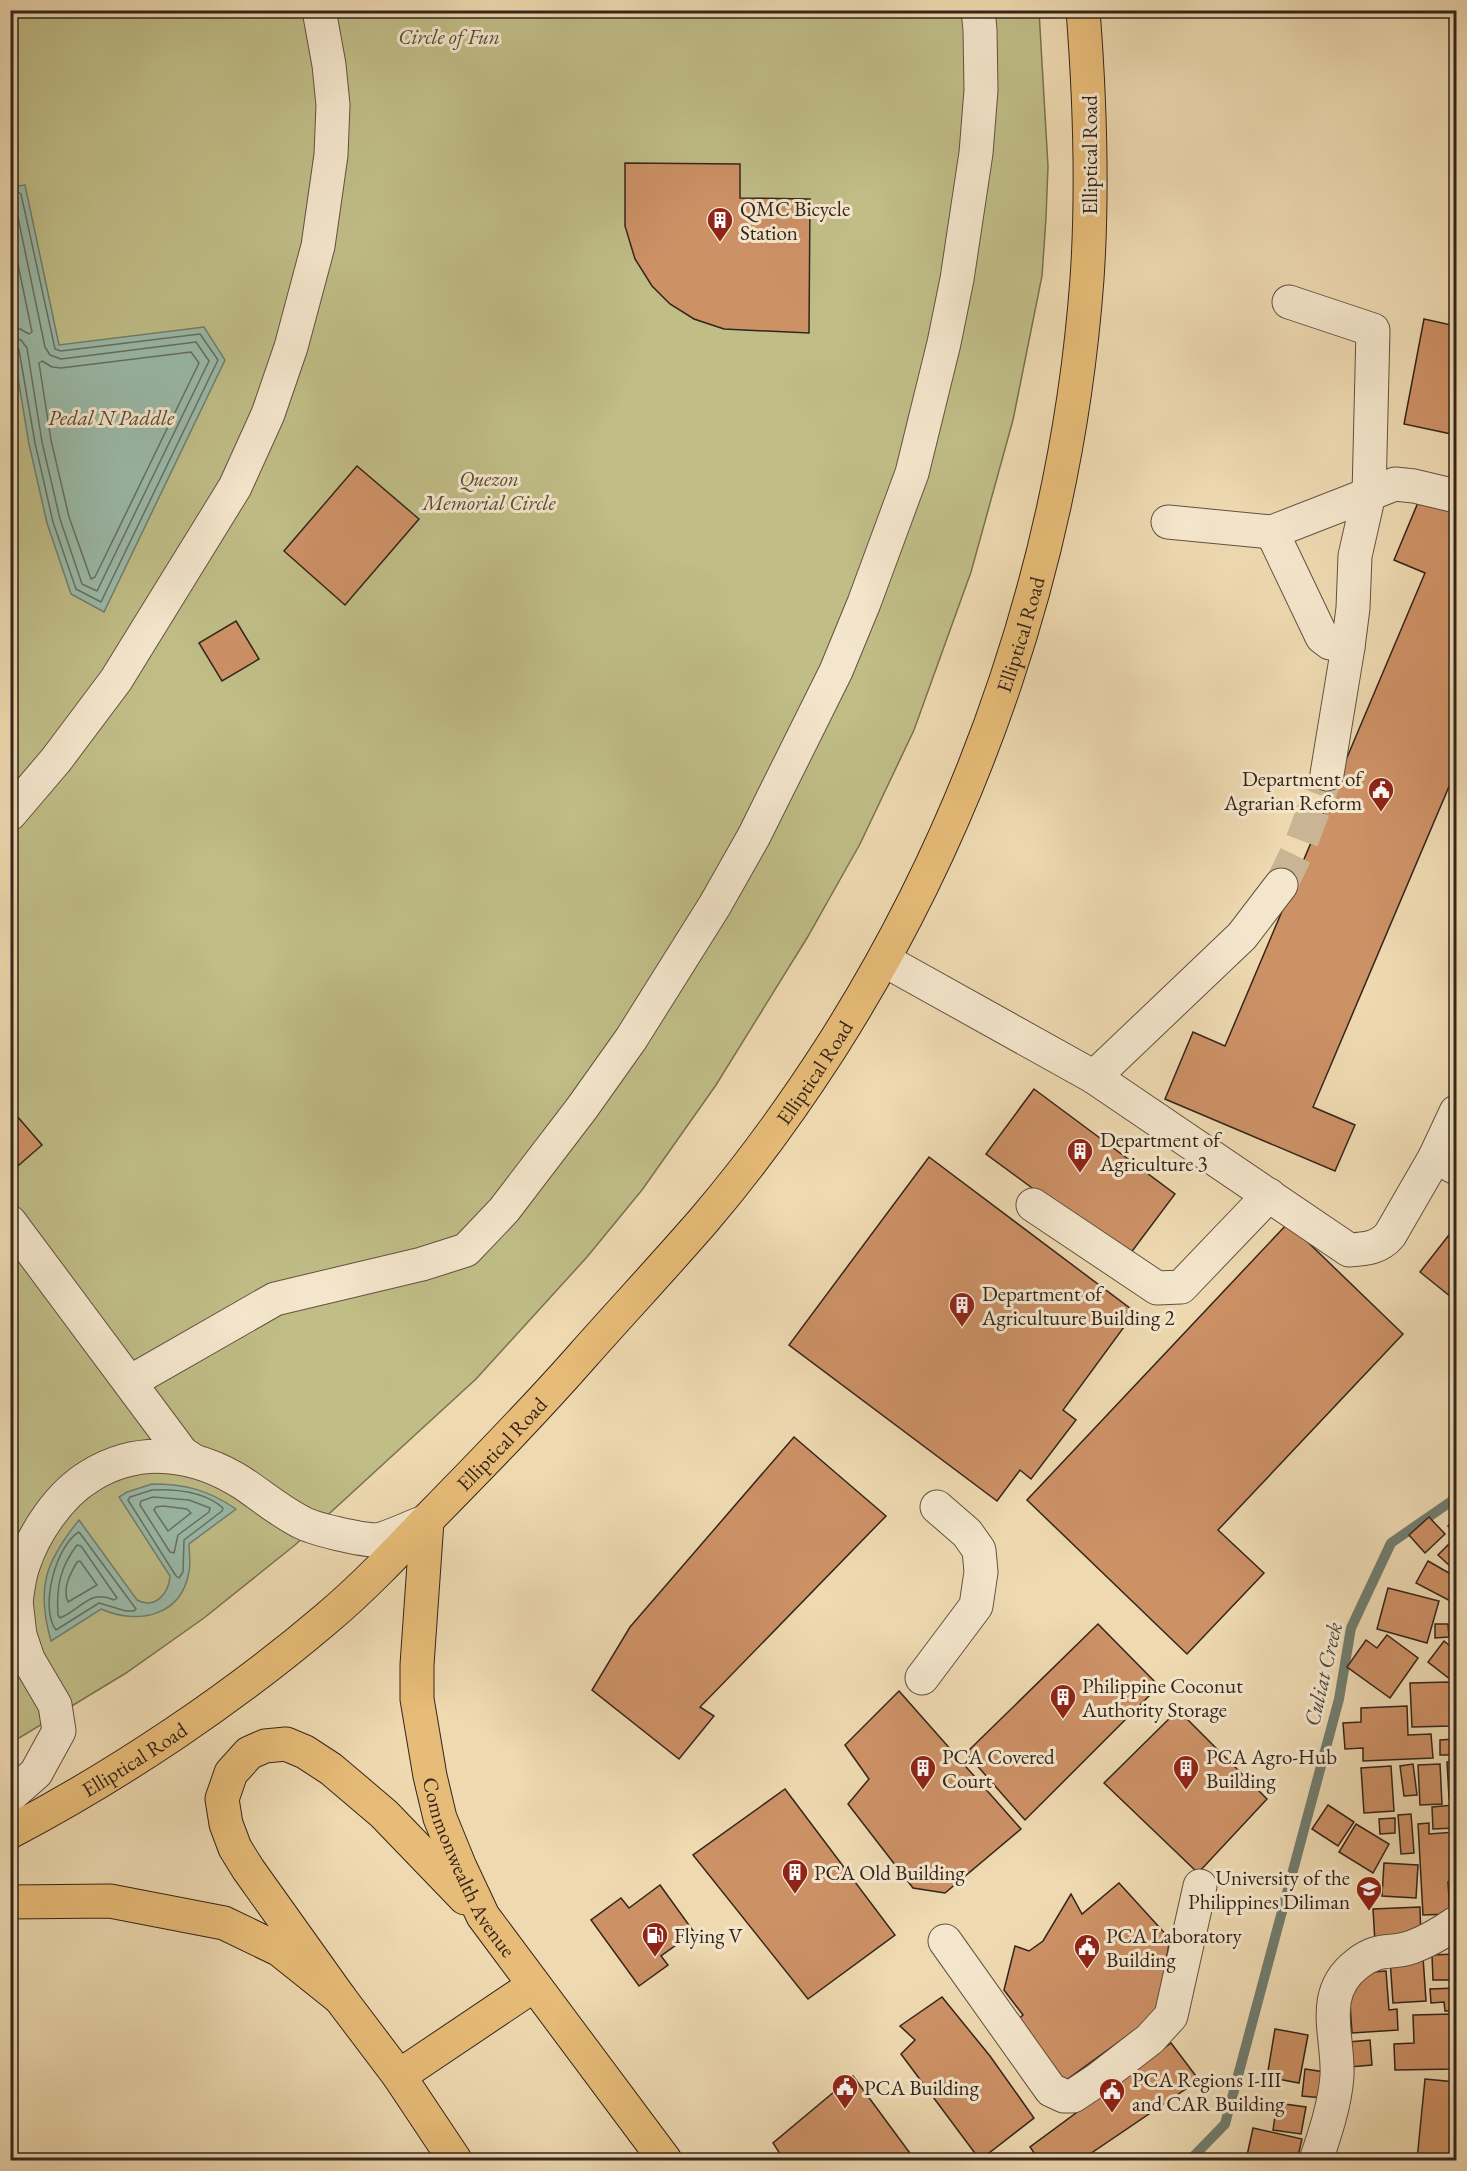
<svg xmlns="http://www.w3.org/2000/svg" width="1467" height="2171" viewBox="0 0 1467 2171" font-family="'EB Garamond',serif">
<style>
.green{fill:#c0bd87;stroke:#7a7151;stroke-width:1.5}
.water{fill:#9abaa9;stroke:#717e70;stroke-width:1.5}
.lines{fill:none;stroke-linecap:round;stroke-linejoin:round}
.shore{stroke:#677062;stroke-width:1.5}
.stream{stroke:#717e70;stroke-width:10}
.building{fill:#cd9166;stroke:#34251b;stroke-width:1.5}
.minor-tunnel{stroke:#c9b593;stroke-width:33;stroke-dasharray:33 16;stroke-linecap:butt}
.minor-casing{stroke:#625240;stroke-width:35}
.major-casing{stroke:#34251b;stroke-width:35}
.minor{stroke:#f4e6cc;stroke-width:33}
.major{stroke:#e7bc78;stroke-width:33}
.labels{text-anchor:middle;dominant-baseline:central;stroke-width:6;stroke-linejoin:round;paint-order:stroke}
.park-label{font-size:21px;font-style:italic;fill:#574b36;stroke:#f4e6cc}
.street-label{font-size:21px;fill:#34251b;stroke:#f4e6cc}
.poi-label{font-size:21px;fill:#34251b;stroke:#f4e6cc;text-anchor:start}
.water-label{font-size:22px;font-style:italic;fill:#4e4a3e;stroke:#f4e6cc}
</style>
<rect width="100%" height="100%" fill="#eed9b1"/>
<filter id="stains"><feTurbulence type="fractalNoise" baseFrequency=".00333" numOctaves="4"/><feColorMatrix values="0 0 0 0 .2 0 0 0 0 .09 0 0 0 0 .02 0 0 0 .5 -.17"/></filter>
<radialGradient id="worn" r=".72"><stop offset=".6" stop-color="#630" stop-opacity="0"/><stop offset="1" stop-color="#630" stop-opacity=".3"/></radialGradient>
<!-- green -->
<path class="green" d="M11,11H1039L1048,166L1046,218L1042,276L1013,420L971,572L914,730L860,844L807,938L716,1085L642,1190L587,1257L476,1379L295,1545L204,1618L126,1673L11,1743Z"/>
<!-- water -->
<g class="water">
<path d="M25,185L59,345L204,327L225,360L104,612L71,594L47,523L29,444L11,336V187Z"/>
<path d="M152,1484C186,1484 208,1490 236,1509L189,1544C189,1553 191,1563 189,1572C181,1617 137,1625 101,1609L51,1641C36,1588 45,1562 79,1520L137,1600C155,1610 169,1593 170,1576L119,1497L127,1492Z"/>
</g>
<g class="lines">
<!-- shore -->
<g class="shore">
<path d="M10,193L18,192L21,194L55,349L61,351L200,334L218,360L101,602L76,589L53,522L35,443L19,350L16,346L10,345"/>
<path d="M10,201L15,203L45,347L50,355L61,359L196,342L209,361L97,591L82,584L60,519L42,442L27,348L21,340L10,337"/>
<path d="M10,226L32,332L29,334L20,329L10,328"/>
<path d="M191,352L199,363L95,577L91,579L69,517L51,440L39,363L42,361L52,367L61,368Z"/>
<path d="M152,1490C176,1489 205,1492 223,1508L222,1511L184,1540L183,1572L179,1578L176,1576L128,1500L130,1497Z"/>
<path d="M153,1497L189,1500L210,1508L209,1512L178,1535L174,1553L170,1552L140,1505L141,1501Z"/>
<path d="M163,1506L187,1509L191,1513L168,1531L154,1510L156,1507Z"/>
<path d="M79,1532L136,1609L134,1611H126L99,1603L56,1630C39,1608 56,1545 79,1532Z"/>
<path d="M77,1545L81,1546L117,1598L114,1600C89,1589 82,1609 60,1618L58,1615C56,1588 60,1567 77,1545Z"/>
<path d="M80,1561L97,1585L68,1602C62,1589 70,1574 77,1562Z"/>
</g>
<!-- stream -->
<path class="stream" d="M1190,2160L1225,2124L1339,1699L1351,1628L1391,1543L1456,1498"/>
</g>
<!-- building -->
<g class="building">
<path d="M1449,10H1456V102L1450,26Z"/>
<path d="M625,163L740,164V198L810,199L809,333L724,329L694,319L670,304L652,286L635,259L625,226Z"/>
<path d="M1424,319L1456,326V435L1404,424Z"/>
<path d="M357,466L419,519L345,605L284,551Z"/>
<path d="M1422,493L1456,508V770L1313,1107L1355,1125L1335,1171L1165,1099L1193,1032L1225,1046L1425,573L1394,560Z"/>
<path d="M236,621L259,659L222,681L199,643Z"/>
<path d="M1034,1089L1175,1194L1127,1258L986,1154Z"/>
<path d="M10,1108L42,1145L19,1165L10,1155Z"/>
<path d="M929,1157L1135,1312L1063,1410L1076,1420L1031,1479L1020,1470L997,1501L789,1345Z"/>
<path d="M1288,1223L1403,1334L1218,1530L1264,1573L1187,1654L1027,1500Z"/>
<path d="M1456,1226V1301L1420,1272Z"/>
<path d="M794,1437L886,1516L700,1707L714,1716L679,1759L592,1690L630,1627Z"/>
<path d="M1429,1517L1445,1534L1425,1553L1409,1535Z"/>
<path d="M1456,1517V1534L1448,1526Z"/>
<path d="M1454,1539L1456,1542V1563L1452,1568L1438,1555Z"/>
<path d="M1428,1561L1456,1577V1604L1416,1583Z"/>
<path d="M1388,1588L1439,1601L1427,1643L1377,1629Z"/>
<path d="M1098,1624L1159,1686L1025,1820L966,1753Z"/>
<path d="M1435,1624H1448L1449,1637L1435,1638Z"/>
<path d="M1387,1635L1418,1658L1390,1698L1347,1667L1366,1640L1377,1648Z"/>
<path d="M1444,1641L1456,1651L1455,1683L1428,1662Z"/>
<path d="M1450,1682L1452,1726L1412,1727L1410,1683Z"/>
<path d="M899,1691L1021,1829L945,1893L913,1888L848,1804L869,1779L845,1745Z"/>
<path d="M1407,1706L1408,1735L1431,1734L1433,1758L1363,1761V1748L1345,1749L1343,1723L1361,1722V1708Z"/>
<path d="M1178,1710L1267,1799L1198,1873L1104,1783Z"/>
<path d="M1453,1731H1456V1759L1455,1755H1440V1740L1454,1739Z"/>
<path d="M1447,1762H1456V1797L1449,1798Z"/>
<path d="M1413,1764L1417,1795L1404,1796L1400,1766Z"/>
<path d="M1440,1764L1442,1804L1420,1805L1418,1765Z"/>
<path d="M1391,1766L1394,1811L1364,1813L1361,1768Z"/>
<path d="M785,1789L895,1935L808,1999L693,1855Z"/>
<path d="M1328,1805L1354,1822L1338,1846L1312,1829Z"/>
<path d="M1454,1805L1455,1828L1433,1829L1432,1807Z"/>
<path d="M1411,1814L1414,1853L1401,1854L1398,1815Z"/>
<path d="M1395,1818V1833L1380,1834L1379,1819Z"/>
<path d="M1429,1823V1834L1455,1832L1456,1882H1448L1450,1914L1423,1915L1418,1824Z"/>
<path d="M1356,1824L1389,1844L1373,1873L1339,1852Z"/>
<path d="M1384,1863L1418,1865L1416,1898L1382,1896Z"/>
<path d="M1119,1883L1170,1939L1156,2015L1058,2086L1011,2026L1023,2015L1004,1990L1015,1946L1029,1951L1043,1941L1071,1894L1082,1914Z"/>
<path d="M660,1885L694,1932L661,1956L668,1965L639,1986L591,1920L621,1898L629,1908Z"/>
<path d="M1420,1907L1421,1942L1375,1943L1373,1909Z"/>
<path d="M1455,1954L1456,1980H1433L1432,1955Z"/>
<path d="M1423,1957L1426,2001L1393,2003L1390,1959Z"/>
<path d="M1386,1971L1389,2010L1397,2009L1398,2030L1352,2033L1348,1974Z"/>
<path d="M1456,1988V2011H1445L1444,2002L1431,2003L1430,1989Z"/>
<path d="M942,1997L990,2056L1034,2118L980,2160L901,2054L915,2040L900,2026Z"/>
<path d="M1453,2014L1455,2069L1395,2070L1394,2044L1414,2043L1413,2015Z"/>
<path d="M1275,2029L1308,2035L1299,2083L1267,2077Z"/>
<path d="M1370,2040L1372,2065L1350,2067L1349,2042Z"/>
<path d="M1171,2043L1199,2080L1081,2160H1039L1030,2147Z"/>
<path d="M1305,2069L1325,2072L1323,2098L1302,2096Z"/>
<path d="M853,2076L915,2160H784L773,2143Z"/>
<path d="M1425,2079L1456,2082V2160H1417Z"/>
<path d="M1277,2103L1306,2107L1301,2134L1273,2130Z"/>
<path d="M1253,2128L1302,2139L1297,2160H1246Z"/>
</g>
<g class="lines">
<!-- minor-tunnel -->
<path class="minor-tunnel" d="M1281,885L1300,846L1327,774"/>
<!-- minor casing -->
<g class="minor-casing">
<g id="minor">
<path d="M1168,522L1272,532L1395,484L1414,486L1456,496"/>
<path d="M1272,532L1322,637L1330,643L1348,647L1353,608L1355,556L1369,494L1373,330L1289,302"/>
<path d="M1327,774L1348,647"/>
<path d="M10,814L56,760L116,680L235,487L268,414L291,347L318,246L331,155L333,105L329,65L319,10"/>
<path d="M884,960L1094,1077L1349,1250C1366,1249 1379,1248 1390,1235L1435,1157"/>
<path d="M1094,1077L1242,936L1281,885"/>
<path d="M1456,1112L1435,1157L1456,1168"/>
<path d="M1033,1205L1157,1288L1181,1287L1269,1195"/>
<path d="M10,1222L182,1453L194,1461"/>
<path d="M130,1382L275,1299L422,1264L466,1250L504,1210L582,1108L631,1039L715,905L754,836L836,671L864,603L912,473L944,343L957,279L976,153L981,90L980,30L978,10"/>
<path d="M10,1591L16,1601L20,1635L28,1659L55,1705L59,1731L36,1773L10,1796"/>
<path d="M16,1601C18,1590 19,1577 23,1566C34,1532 60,1494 90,1476C140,1445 196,1453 244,1484C263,1497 281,1512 301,1522C313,1529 361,1540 376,1540C387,1539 415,1525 427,1521"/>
<path d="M922,1678L976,1606L981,1572L979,1550L967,1533L937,1507"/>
<path d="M945,1941L1051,2090L1064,2096H1073L1097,2080L1150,2039L1171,2016L1200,1886"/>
<path d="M1316,2160C1325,2134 1335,2104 1337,2076C1339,2036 1318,1994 1357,1964C1380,1946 1390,1955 1412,1947C1428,1941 1443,1932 1456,1923"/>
</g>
</g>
<!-- major casing -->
<g class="major-casing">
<g id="major">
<path id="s1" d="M427,1521L417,1665V1699L430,1776L440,1818L460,1867L483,1916L665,2160"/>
<path id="s2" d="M10,1832C120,1774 232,1699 326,1619C363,1588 397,1552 430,1517C482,1464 535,1410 584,1354C624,1309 665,1265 704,1220C750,1166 792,1108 830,1049C977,819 1067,551 1087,279C1093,190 1090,100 1083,10"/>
<path d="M10,1902L110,1901L224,1923L280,1950L340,1998L399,2076L455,2160"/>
<path d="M340,1998L248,1869L235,1848L226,1824L222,1799L231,1773L249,1753L265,1746L286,1744L305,1752L331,1769L384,1814L465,1898"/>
<path d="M399,2076L533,1986"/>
</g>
</g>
<!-- minor -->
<use href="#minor" class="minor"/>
<!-- major -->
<use href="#major" class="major"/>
</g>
<!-- icons -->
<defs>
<g id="building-pin" transform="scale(1.35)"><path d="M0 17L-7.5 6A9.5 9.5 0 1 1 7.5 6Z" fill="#8f2418" stroke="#f4e6cc"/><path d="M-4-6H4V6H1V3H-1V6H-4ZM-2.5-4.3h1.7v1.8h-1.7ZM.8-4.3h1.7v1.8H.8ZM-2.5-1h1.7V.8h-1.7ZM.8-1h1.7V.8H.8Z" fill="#fff"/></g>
<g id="civic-pin" transform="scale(1.35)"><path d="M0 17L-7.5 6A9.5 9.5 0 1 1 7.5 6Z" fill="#8f2418" stroke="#f4e6cc"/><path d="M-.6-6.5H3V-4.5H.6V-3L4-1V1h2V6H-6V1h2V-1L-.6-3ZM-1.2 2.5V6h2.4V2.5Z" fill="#fff"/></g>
<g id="university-pin" transform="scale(1.35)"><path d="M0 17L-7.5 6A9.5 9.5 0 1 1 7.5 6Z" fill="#8f2418" stroke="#f4e6cc"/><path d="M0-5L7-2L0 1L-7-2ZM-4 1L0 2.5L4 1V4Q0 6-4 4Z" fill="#fff"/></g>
<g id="fuel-pin" transform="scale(1.35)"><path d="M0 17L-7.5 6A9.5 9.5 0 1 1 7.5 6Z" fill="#8f2418" stroke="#f4e6cc"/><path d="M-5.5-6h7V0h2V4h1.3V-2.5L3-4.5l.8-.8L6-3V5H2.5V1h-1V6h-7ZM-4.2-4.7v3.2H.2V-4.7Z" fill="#fff"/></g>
</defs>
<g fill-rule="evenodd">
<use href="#building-pin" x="720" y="220"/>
<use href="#civic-pin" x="1381" y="790"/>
<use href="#building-pin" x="1080" y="1151"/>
<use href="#building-pin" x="962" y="1305"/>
<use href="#building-pin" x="1063" y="1697"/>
<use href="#building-pin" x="923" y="1768"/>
<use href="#building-pin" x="1186" y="1768"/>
<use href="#building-pin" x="795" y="1872"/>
<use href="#university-pin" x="1369" y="1889"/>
<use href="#fuel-pin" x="655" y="1935"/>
<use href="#civic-pin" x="1087" y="1947"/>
<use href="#civic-pin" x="845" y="2087"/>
<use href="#civic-pin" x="1112" y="2091"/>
</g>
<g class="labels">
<!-- park labels -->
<g class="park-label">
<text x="449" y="36">Circle of Fun</text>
<text x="111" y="417">Pedal N Paddle</text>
<text x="489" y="478">Quezon<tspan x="489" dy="24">Memorial Circle</tspan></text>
</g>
<!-- street labels -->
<g class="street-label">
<text transform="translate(1089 155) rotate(-90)">Elliptical Road</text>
<text stroke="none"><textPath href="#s2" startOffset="1602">Elliptical Road</textPath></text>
<text stroke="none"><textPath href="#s2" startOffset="1116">Elliptical Road</textPath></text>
<text stroke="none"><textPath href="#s2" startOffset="630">Elliptical Road</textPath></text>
<text stroke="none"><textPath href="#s2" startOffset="144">Elliptical Road</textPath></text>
<text stroke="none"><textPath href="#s1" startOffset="356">Commonwealth Avenue</textPath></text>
</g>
<!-- poi labels -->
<g class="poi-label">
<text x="740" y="208">QMC Bicycle<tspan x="740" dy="24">Station</tspan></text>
<text x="1362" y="778" text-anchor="end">Department of<tspan x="1362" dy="24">Agrarian Reform</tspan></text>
<text x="1100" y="1139">Department of<tspan x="1100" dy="24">Agriculture 3</tspan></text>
<text x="982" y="1293">Department of<tspan x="982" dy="24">Agricultuure Building 2</tspan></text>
<text x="1082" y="1685">Philippine Coconut<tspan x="1082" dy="24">Authority Storage</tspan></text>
<text x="942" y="1756">PCA Covered<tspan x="942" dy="24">Court</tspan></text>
<text x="1206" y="1756">PCA Agro-Hub<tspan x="1206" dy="24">Building</tspan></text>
<text x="814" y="1872">PCA Old Building</text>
<text x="1350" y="1877" text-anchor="end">University of the<tspan x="1350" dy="24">Philippines Diliman</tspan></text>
<text x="674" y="1935">Flying V</text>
<text x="1106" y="1935">PCA Laboratory<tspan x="1106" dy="24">Building</tspan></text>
<text x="1132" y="2079">PCA Regions I-III<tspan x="1132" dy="24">and CAR Building</tspan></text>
<text x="864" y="2087">PCA Building</text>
</g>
<!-- water labels -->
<g class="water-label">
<text transform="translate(1323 1674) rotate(-77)">Culiat Creek</text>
</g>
</g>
<!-- margin -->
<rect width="1467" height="2171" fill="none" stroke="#eed9b1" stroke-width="36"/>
<rect x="12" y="12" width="1443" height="2147" fill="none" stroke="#34251b" stroke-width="3"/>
<rect x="18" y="18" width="1431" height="2135" fill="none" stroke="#34251b" stroke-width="1.5"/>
<rect width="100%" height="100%" filter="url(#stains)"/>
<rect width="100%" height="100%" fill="url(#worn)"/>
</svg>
